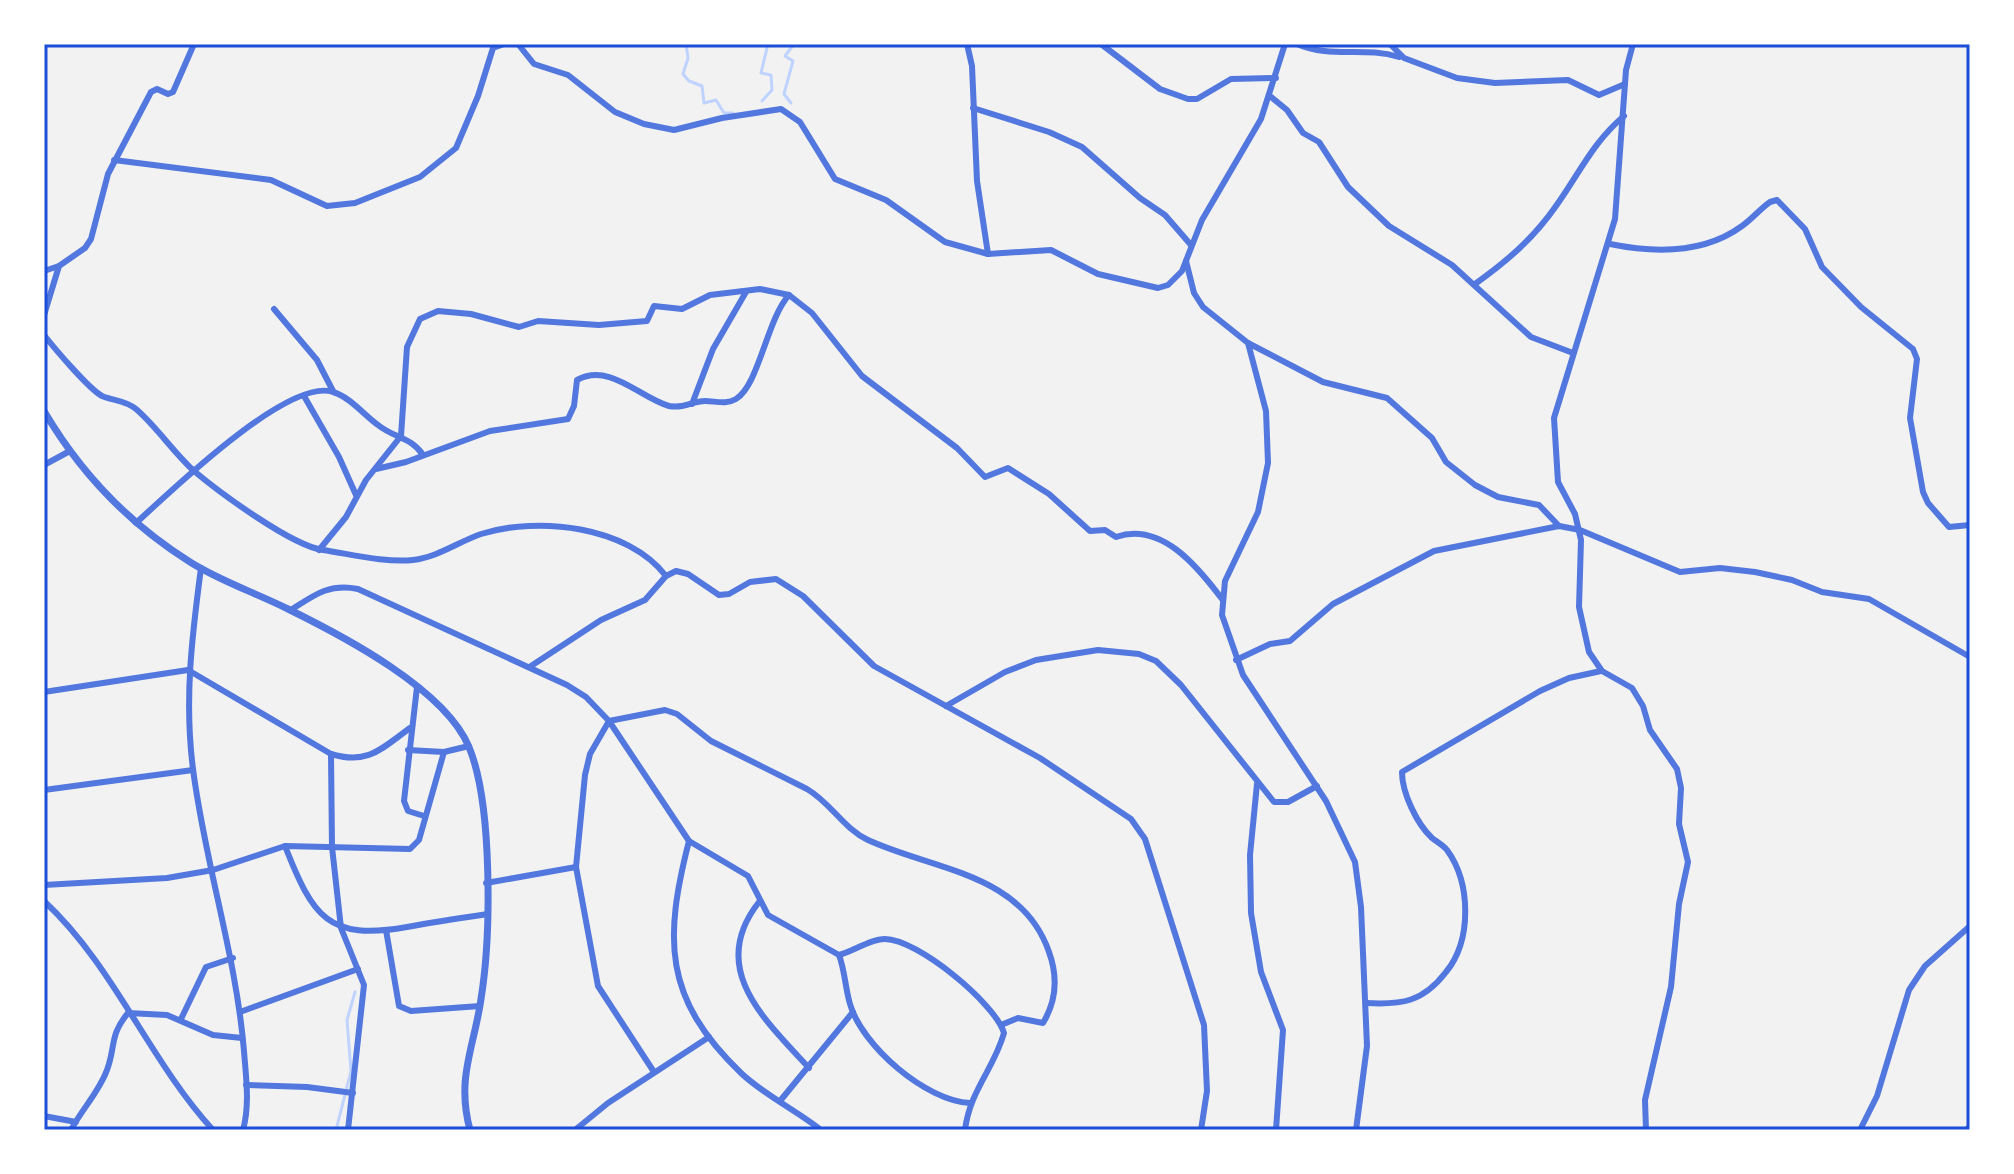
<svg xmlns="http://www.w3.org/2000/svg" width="2014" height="1174" viewBox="0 0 2014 1174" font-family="Mulish,sans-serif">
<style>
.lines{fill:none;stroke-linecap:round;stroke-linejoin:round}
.stream{stroke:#bfd3fe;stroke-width:3}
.minor{stroke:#5277de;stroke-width:6}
.tertiary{stroke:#5277de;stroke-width:7}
.neatline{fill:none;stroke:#1d4ed8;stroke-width:3}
</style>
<rect width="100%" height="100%" fill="#f2f2f2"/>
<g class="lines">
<!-- stream -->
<g class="stream">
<path d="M686,44L688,58L683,74L689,81L702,86L704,103L716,100L724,113H733"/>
<path d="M762,101L772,90L771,75L761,73L768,44"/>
<path d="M791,103L784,94L793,61L785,56L794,44"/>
<path d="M336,1130L351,1071L347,1020L355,992"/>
</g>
<!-- minor -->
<g class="minor">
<path d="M518,44L534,64L568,75L615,112L644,124L674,130L722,118L781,109L800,122L835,179L886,200L945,242L988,254L1051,250L1098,274L1158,288L1168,285L1182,271L1202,220L1261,119L1285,44"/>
<path d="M967,44L972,66L977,181L988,254"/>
<path d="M1101,44L1160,89L1188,99H1197L1231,79L1276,78"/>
<path d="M1297,44C1331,59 1364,46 1399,57"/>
<path d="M1390,44L1404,58L1457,78L1495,83L1568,80L1599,95L1625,84"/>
<path d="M1633,44L1626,70L1615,219L1554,418L1558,482L1575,514L1581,540L1579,607L1589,652L1602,671L1632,688L1643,706L1650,730L1677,769L1681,788L1679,824L1688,862L1679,904L1671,987L1645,1100L1646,1130"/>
<path d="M1270,96L1287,110L1303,133L1319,142L1348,187L1389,226L1452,265L1531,337L1573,353"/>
<path d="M973,108L1049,132L1082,147L1140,198L1165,215L1191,245"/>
<path d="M114,160L271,180L327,206L355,203L420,177L456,148L478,96L493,48L504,44"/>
<path d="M1610,244C1654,253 1704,254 1742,226C1752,219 1760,209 1770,202L1777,200L1805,229L1822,267L1861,307L1913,349L1917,359L1910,418L1923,492L1928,503L1949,527L1970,525"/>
<path d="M1186,261L1194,293L1203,307L1248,343L1323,382L1387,398L1432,438L1446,462L1475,485L1498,497L1539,505L1559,526"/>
<path d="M44,271L59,266"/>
<path d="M1475,284C1507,261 1533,239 1556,206C1579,174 1593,142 1624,116"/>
<path d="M274,309L317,360L333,391"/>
<path d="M44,315L59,266L85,248L91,239L108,174L151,92L157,89L168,94L173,92L194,44"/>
<path d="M44,335C55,349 89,389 102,396C114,401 125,400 136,409C157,427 173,452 194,471C219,492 292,546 323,550C350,554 386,563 413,560C438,557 458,542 481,534C538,516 628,526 666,576"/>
<path d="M1248,343L1266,411L1268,463L1258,512L1225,581L1222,615L1243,675L1326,801L1355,862L1361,907L1367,1046L1356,1130"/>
<path d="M304,396L339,457L356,495"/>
<path d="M692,404L713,349L746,292"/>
<path d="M44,465L68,452"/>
<path d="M376,469L406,462L490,431L568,419L574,406L577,380C610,362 640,398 669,406C684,409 692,401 705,401C715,401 726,405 736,399C759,385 767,319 789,295"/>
<path d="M136,523C169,493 288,377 333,392C350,397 364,415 378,425C394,438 411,437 423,455"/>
<path d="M319,550L346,517L366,480L401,436L407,347L420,319L438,311L471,314L519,327L538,321L599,325L647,321L654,306L682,309L710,295L760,289L789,295L812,313L862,376L957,448L985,477L1008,468L1049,494L1090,531L1105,530L1116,537C1161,521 1198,567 1222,599"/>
<path d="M201,568C192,636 184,700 193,769C205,864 236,955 244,1051C246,1078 250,1104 243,1130"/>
<path d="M291,610C314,595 329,583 358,589L567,685L586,697L609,721L689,841L748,876L768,915L839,955C854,951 870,939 885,939C917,939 995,1003 1004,1033C994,1069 970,1090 965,1130"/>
<path d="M1236,660L1270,644L1290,641L1333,604L1434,551L1559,526L1580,530L1680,572L1720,568L1755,572L1792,580L1822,592L1869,599L1970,657"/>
<path d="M531,666L601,620L645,600L666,576L676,571L688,574L719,595L729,594L750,582L776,579L803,596L874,666L1040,758L1131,819L1145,839L1204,1025L1207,1091L1201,1130"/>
<path d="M417,687L404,801L408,811L424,816"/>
<path d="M44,692L188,670L331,754C368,765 381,749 410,728"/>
<path d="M946,706L1005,672L1036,660L1098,650L1139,654L1156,661L1181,685L1274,802H1288L1317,786"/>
<path d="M408,750L444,752L469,746"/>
<path d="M331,754L332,847L341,928L364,985L348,1130"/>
<path d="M1257,784L1250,855L1251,913L1261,972L1283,1030L1276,1130"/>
<path d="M44,790L193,770"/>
<path d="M689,841C664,939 663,998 741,1073C764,1095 796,1110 821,1130"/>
<path d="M285,846C313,917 328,941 407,927C434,922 461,918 488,914"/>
<path d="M486,883L576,867"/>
<path d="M44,885L167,878L213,870L285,846L410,849L419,840L444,752"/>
<path d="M44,901C114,966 149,1060 213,1130"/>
<path d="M759,902C707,968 764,1019 809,1068"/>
<path d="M386,930L399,1006L411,1011L480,1006"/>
<path d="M839,955C845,971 845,987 850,1004C862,1046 926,1101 970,1103"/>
<path d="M1366,1003C1402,1005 1423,1002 1446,972C1472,940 1471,883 1447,850C1443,845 1437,842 1432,838C1417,824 1402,793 1402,772L1540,691L1569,678L1601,671"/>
<path d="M240,1012L358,969"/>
<path d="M181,1019L206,967L233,958"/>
<path d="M654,1072L598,986L576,867L585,775L590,754L609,721L665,710L677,714L711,741L807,789C831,803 843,828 868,840C933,870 1022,873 1049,952C1058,977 1057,1000 1043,1023L1018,1018L1001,1025"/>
<path d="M246,1085L307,1087L353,1093"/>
<path d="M780,1101L853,1012"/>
<path d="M44,1116L76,1122"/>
<path d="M71,1130C82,1109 99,1092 107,1070C116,1046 109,1036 128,1013L167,1015L213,1035L242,1038"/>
<path d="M575,1130L608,1103L709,1037"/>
<path d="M1860,1130L1877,1096L1909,990L1925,966L1970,926"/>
<path d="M1966,1130L1970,1127"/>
</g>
<!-- tertiary -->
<path class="tertiary" d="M44,411C81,474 128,523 190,562C220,581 256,593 288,609C343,636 445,689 469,747C493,805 491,937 481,999C474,1048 456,1078 470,1130"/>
</g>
<!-- border -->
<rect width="2014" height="1174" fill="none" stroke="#ffffff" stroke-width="92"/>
<rect x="46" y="46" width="1922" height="1082" class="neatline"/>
</svg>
